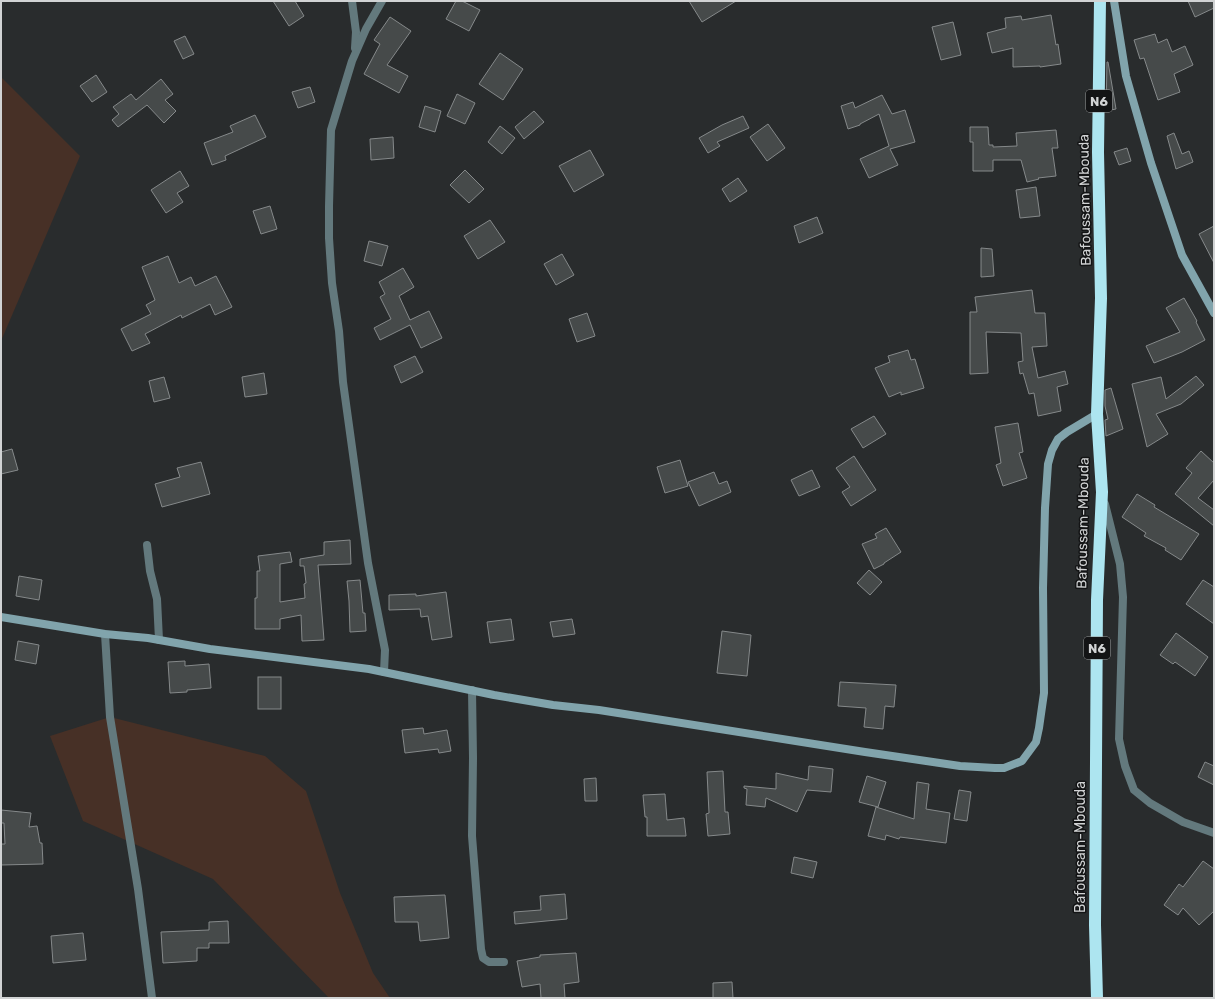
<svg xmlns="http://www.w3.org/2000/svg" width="1215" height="999" viewBox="0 0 1215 999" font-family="Rubik,sans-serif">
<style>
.green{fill:#473026}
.building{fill:#464a4a;stroke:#85898a}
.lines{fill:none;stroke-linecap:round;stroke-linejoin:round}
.street{stroke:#63797d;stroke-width:8}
.secondary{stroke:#81a4ac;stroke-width:8}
.highway{stroke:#ade5f0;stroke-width:12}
.labels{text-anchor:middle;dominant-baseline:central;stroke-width:3;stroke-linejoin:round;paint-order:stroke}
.shield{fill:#131415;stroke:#989a9b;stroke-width:1}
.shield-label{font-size:13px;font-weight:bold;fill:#d1d3d4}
.street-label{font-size:14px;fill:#d1d3d4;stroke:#131415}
</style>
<rect width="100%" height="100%" fill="#292c2d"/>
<!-- green -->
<g class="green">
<path d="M1,77L80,156L1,341Z"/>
<path d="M110,717L265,756L306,791L340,893L373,973L390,998H329L213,879L83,821L50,736Z"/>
</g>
<!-- building -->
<g class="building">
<path d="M273,1H295L304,16L289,26Z"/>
<path d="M456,1H462L480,10L469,31L446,19Z"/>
<path d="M689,1H736L702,22Z"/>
<path d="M1188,1H1214V8L1195,17Z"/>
<path d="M1051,15L1056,45L1058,44L1061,64L1040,67V66L1013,67V48L992,53L987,33L1006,28L1005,18L1021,16L1022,20Z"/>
<path d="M390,17L411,31L387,65L408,76L399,93L364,74L380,44L374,40Z"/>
<path d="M953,22L961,55L941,60L932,27Z"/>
<path d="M1155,34L1158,43L1167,39L1172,52L1185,46L1193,65L1174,74L1180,92L1158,100L1144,58L1140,59L1134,40Z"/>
<path d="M185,36L194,54L183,59L174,41Z"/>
<path d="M500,53L523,69L503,100L479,84Z"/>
<path d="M1107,62H1108L1116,109L1106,111Z"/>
<path d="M96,75L107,92L92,102L80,86Z"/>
<path d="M161,79L173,94L165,100L176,111L164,123L147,105L118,127L112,120L119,114L113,107L131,94L136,100Z"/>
<path d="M310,87L315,102L298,108L292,92Z"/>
<path d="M457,94L475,103L465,124L447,116Z"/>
<path d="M882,95L892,114L905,110L915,142L890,149L898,165L869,178L860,159L889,146L879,114L860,124V125L848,129L841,106L853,102L855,108Z"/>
<path d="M425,106L441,111L435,132L419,127Z"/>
<path d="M534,111L544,122L524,139L515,127Z"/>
<path d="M255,115L266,137L225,156L226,160L212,165L204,143L233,132L230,126Z"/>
<path d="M743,116L749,128L717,142L720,146L708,153L699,138L722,125Z"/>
<path d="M768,124L785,148L767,161L750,137Z"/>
<path d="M500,126L515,138L502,154L488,142Z"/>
<path d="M970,127H988L989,145H993V147L1017,146L1016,133L1056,130L1058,148H1052L1056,176L1038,178L1039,179L1027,182L1021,160H993V171H973V142H970Z"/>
<path d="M1174,133L1182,154L1189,151L1193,162L1176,169L1167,136Z"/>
<path d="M393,137L394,158L371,160L370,139Z"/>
<path d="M1127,148L1131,161L1119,165L1114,152Z"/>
<path d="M590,150L604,175L574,192L559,166Z"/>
<path d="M465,170L484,189L469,203L450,185Z"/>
<path d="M180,171L189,186L177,193L183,202L166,213L151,190Z"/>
<path d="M738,178L747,191L730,202L722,189Z"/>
<path d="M1036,187L1040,216L1020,218L1016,190Z"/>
<path d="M270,206L277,229L261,234L253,211Z"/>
<path d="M817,217L823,233L799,243L794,226Z"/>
<path d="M490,220L505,242L478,259L464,236Z"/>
<path d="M1214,226V263L1199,234Z"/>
<path d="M369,241L388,246L382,266L364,261Z"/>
<path d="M981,248L992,249L994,276L981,277Z"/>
<path d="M562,254L574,275L556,285L544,264Z"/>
<path d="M168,256L179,283L191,277L195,286L216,276L232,307L215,315L210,304L182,318L181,315L145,334L150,343L132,351L121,329L151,314L146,305L155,300L142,267Z"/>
<path d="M403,268L414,287L399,296L410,320L429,311L442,338L421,348L410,325L380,340L374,328L391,319L380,297L385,294L379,282Z"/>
<path d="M1032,290L1035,313H1045L1047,346L1032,347L1038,378L1065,371L1068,384L1057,387L1061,411L1038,416L1034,393L1029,394L1023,373L1020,374L1018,362L1023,361L1021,333L986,332L988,373L970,374V312H977L975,297Z"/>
<path d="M1184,298L1197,321L1196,322L1205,340L1182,352L1154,363L1146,346L1180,332L1166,308Z"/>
<path d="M587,313L595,336L577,342L569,319Z"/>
<path d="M908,350L911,360L915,359L924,388L901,395V392L889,397L875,368L890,362L888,356Z"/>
<path d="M415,356L423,372L401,383L394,366Z"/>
<path d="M264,373L267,394L245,397L242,377Z"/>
<path d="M1196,376L1204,385L1181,404L1156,414L1168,434L1147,447L1132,384L1161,377L1166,399Z"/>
<path d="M164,377L170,398L154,402L149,381Z"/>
<path d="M1111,388L1123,429L1106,436L1105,420L1108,419L1105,406V390Z"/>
<path d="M874,416L886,434L863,448L851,429Z"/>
<path d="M1018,423L1023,452L1019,453L1027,478L1003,486L996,465L1001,463L995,427Z"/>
<path d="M12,449L18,470L1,474V452Z"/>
<path d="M1201,451L1214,463V480L1198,498L1214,510V526L1175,494L1192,473L1186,468Z"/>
<path d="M854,456L876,490L851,506L842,492L850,487L836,468Z"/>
<path d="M680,460L688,486L665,493L657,467Z"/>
<path d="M201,462L210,494L162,507L155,484L180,477L177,468Z"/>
<path d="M812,470L820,487L799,496L791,480Z"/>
<path d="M714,472L719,484L727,481L731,492L699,506L688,482Z"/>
<path d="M1137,494L1155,505L1154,507L1199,534L1181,560L1165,550L1166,548L1144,536L1146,533L1122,517Z"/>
<path d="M886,528L901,552L884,563V564L874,569L862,544L877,538L875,534Z"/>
<path d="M350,540L351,564L318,565L324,640L302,641L301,615L280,619V629H255V598H257V571H260L258,556L290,552L292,562L280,564V602L305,598L304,584L306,583L304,566H300V559L324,555V542Z"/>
<path d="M869,570L882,582L870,595L857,583Z"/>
<path d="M19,576L42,580L39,600L16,596Z"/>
<path d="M360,580L363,613H365L366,631L350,632L349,601L347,581Z"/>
<path d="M1203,580L1214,587V624L1186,604Z"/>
<path d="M446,592L452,637L432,640L428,616L421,617L420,609L389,610V595L416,594V596Z"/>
<path d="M511,619L514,640L490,643L487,622Z"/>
<path d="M572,619L575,634L553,637L550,622Z"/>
<path d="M722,631L751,635L747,676L717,673Z"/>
<path d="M1176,633L1208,657L1195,676L1175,662L1173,664L1160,655Z"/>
<path d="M18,641L39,645L36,664L15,660Z"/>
<path d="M185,661V666L209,664L211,688L187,690V692L170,693L168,662Z"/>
<rect x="258" y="677" width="23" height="32"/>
<path d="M840,682L896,685L894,707L885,706L883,729L864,727L866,708L838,706Z"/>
<path d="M423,728L424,734L447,730L451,751L439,753L438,749L405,753L402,730Z"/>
<path d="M1205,762L1214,766V785L1198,777Z"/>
<path d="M809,766L833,769L831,792L807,790L797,812L766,798L765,807L746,805L747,789L744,788V786L776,789V773L808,780Z"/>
<path d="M723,771L725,812H728L730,834L708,836L706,814L709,813L707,772Z"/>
<path d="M867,776L886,782L878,807L859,802Z"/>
<path d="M596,778L597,801H585L584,779Z"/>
<path d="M917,782L929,784L926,809L950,813L946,843L900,837L899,839L886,835L885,840L868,836L876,807L914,819Z"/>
<path d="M959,790L971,792L967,821L954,819Z"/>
<path d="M665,794L667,820L684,818L686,836H647V817H645L643,795Z"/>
<path d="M1,810L31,813L29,827L37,826L40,843H42L43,864L1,865V844H5L4,823H1Z"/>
<path d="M794,857L817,862L813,878L791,873Z"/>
<path d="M1203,861L1214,869V911L1199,925L1183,908L1178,915L1164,905L1179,884L1183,887Z"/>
<path d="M565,894L567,919L515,924L514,912L541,910L540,896Z"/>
<path d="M445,895L449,938L420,941L418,922H395L394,897Z"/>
<path d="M228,921L229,943H209V948H197V961L163,963L161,932L209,930V922Z"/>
<path d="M83,933L86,960L53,963L51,936Z"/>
<path d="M576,953L579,982L564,984L565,998H541L540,984L522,987L517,961L540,957V955Z"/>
<path d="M732,982L733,998H713V983Z"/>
</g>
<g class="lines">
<!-- street -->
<g class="street">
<path d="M352,1L356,32L355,48"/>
<path d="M382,1L366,29L352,61L331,130L329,206V238L332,283L339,331L343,382L368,563L385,650L384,672"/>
<path d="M1105,504L1120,564L1123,597L1119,739L1125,766L1134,790L1150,803L1183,822L1214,833"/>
<path d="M147,545L150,571L157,599L159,640"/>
<path d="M105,634L110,717L138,889L152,998"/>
<path d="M472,690L473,758L472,836L481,949L483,958L489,962H504"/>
</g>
<!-- secondary -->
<g class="secondary">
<path d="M1114,1L1126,76L1151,163L1182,255L1214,313"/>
<path d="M1,617L105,634L148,638L210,649L369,669L494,695L553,705L599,710L865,752L960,766L995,768H1004L1022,761L1036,742L1039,728L1044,693L1043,588L1045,508L1048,464L1052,450L1058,439L1067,432L1097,414"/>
</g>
<!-- highway -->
<path class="highway" d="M1097,998L1095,925L1097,600L1102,492L1097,414L1101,298L1098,152L1100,1"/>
</g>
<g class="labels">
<!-- shield labels -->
<g class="shield">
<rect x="1086" y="90" width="26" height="22" rx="3"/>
<rect x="1084" y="637" width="26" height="22" rx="3"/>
</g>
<g class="shield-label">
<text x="1099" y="101">N6</text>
<text x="1097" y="648">N6</text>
</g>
<!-- street labels -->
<g class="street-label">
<text transform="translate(1085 200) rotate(-91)">Bafoussam-Mbouda</text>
<text transform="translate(1083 523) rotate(-89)">Bafoussam-Mbouda</text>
<text transform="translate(1080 847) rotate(-90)">Bafoussam-Mbouda</text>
</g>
</g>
<!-- border -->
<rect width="1215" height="999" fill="none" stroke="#d1d3d4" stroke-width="4"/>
</svg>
